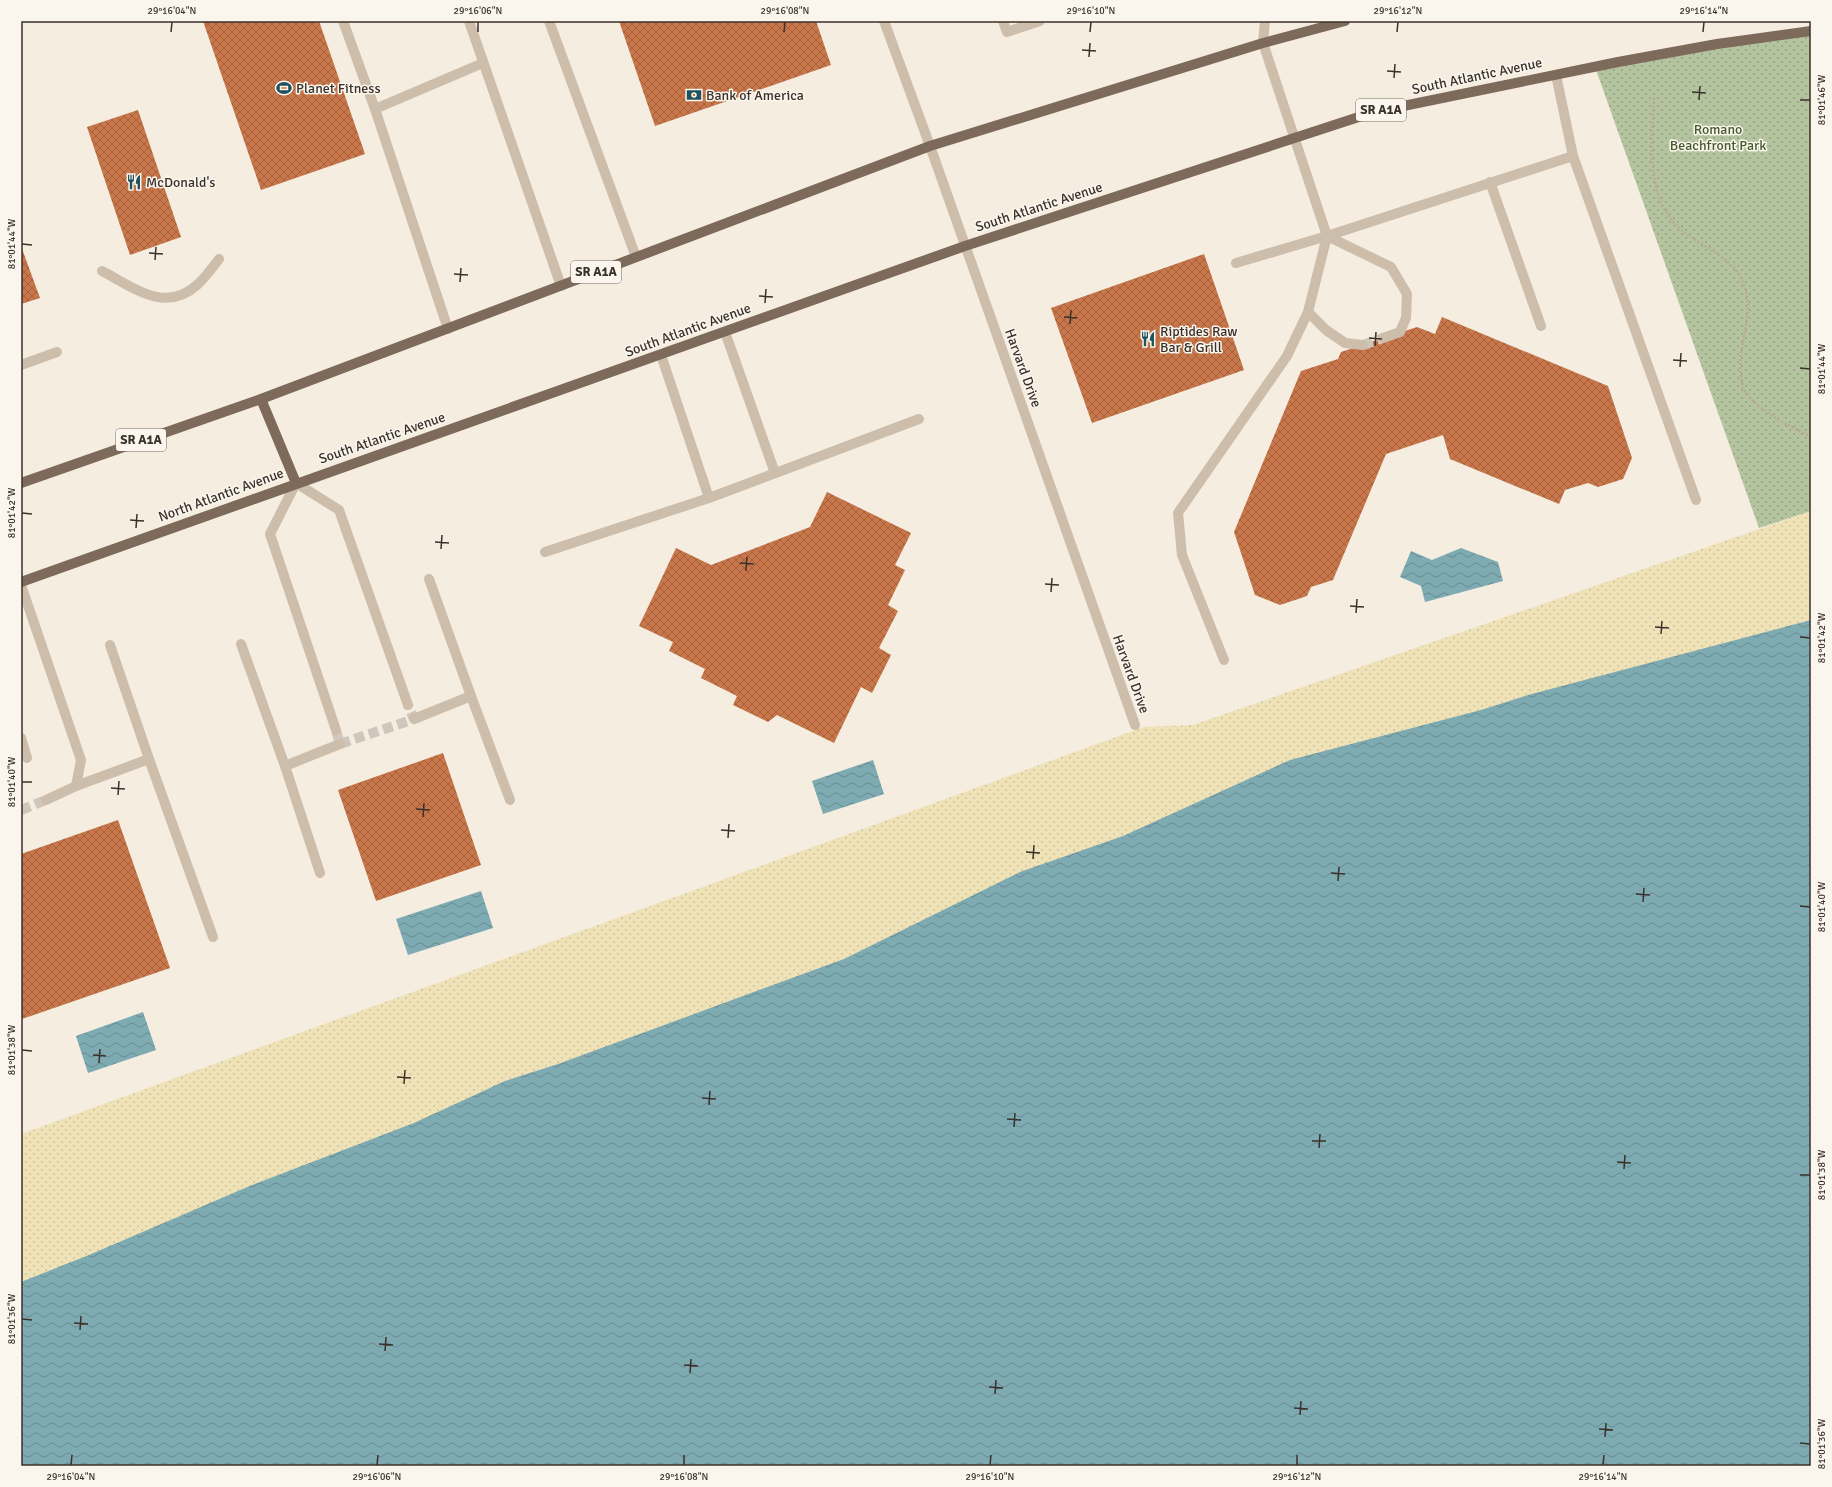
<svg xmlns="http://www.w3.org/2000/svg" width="1832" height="1487" viewBox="0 0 1832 1487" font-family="Signika,sans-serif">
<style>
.sand{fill:url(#sand-dots)}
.park{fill:url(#park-dots)}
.water{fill:url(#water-waves)}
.building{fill:url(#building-cross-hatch)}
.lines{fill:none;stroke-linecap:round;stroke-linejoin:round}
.minor-tunnel{stroke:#cfc7bc;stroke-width:10;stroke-dasharray:10 5;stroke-linecap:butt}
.path{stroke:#b9a895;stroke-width:2.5;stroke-dasharray:2 2;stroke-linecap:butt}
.minor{stroke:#cdbeab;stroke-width:10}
.major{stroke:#7d6a5b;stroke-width:10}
.ticks{fill:none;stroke:#3b312b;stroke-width:1.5}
.labels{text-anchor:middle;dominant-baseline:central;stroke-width:3;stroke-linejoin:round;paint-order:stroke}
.shield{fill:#fbf6ed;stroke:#756c65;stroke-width:1}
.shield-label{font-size:13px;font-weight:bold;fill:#3b312b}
.street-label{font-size:14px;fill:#3b312b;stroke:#fbf6ed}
.poi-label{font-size:14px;fill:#3b312b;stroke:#fbf6ed;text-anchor:start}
.park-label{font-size:14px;fill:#455a2e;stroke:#fbf6ed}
.neatline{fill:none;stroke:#3b312b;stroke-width:1.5}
.ticks-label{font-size:10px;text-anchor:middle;fill:#3b312b}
</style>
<defs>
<pattern id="sand-dots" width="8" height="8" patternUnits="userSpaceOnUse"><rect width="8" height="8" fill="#efe2b7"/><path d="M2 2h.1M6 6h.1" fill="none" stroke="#cec29e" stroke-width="1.8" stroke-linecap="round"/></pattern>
<pattern id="park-dots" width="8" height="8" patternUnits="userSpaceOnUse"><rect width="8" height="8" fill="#b4c49f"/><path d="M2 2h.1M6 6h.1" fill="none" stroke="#94a082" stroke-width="1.8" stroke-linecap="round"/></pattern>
<pattern id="water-waves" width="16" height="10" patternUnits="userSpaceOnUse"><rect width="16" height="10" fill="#7eaab2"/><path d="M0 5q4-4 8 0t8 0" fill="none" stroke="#688b91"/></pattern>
<pattern id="building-cross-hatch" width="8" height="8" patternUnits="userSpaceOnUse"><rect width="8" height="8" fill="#c8764a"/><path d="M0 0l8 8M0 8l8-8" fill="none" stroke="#a4613e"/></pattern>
</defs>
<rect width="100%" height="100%" fill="#f4ede0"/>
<!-- sand -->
<path class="sand" d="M1811,511V707L21,1353V1134L1144,727L1193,725Z"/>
<!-- park -->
<path class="park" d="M1811,31V511L1759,528L1595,67Z"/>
<!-- water -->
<g class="water">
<path d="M1461,548L1498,562L1503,581L1425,602L1421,586L1400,577L1411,551L1432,560Z"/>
<path d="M1811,620V1466H21V1282L89,1255L252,1185L414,1123L505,1081L558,1064L844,959L1020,872L1123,836L1290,760L1481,710L1528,695Z"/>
<path d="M873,760L884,794L823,814L812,781Z"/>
<path d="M481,891L493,928L408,955L396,919Z"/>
<path d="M143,1012L156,1050L88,1073L76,1036Z"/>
</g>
<!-- building -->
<g class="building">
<path d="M203,21H319L365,154L261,190Z"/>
<path d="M619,21H816L831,65L655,126Z"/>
<path d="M138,110L181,237L130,255L87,127Z"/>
<path d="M21,246L40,298L21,304Z"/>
<path d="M1204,254L1244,370L1092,423L1051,308Z"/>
<path d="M1442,317L1608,386L1632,458L1623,479L1598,487L1588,483L1565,490L1559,504L1450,459L1443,435L1386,454L1333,580L1311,587L1307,596L1280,605L1255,595L1234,532L1301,371L1338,359L1341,352L1417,327L1435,334Z"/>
<path d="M827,492L911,533L895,565L905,570L888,605L898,611L879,648L891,655L872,693L861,687L834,743L777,715L768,722L733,705L737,696L701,678L705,669L669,651L673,642L639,626L676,548L711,565L810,527Z"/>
<path d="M443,753L481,865L376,901L338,790Z"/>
<path d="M118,820L170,968L22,1019L21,854Z"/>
</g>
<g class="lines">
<!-- minor-tunnel -->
<g class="minor-tunnel">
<path d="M1363,345L1383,338"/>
<path d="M336,730L340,744L414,719L408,705"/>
<path d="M21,810L46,800"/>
</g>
<!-- path -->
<path class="path" d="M1654,98C1652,145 1643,204 1688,235C1704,246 1727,257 1738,273C1761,309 1736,340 1741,376C1742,380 1742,385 1743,388C1757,411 1788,425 1811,437"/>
<!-- minor -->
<g class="minor">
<path d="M343,21L375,109L448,329"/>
<path d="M469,21L561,286"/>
<path d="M549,21L636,257"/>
<path d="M884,21L930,146L1135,725"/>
<path d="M1003,21L1007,32L1040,21"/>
<path d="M1265,21L1263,43L1327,236L1573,156L1696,500"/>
<path d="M1556,75L1573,156"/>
<path d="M375,109L483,63"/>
<path d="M1490,182L1541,326"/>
<path d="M1236,263L1327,236L1391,267L1407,294L1406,318L1400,332L1383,338"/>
<path d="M102,271C133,287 165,314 197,285C205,278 212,268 219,259"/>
<path d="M1308,312L1326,330L1345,343L1363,345"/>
<path d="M725,332L775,473"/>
<path d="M21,365L57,352"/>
<path d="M709,498L919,419"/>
<path d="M545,552L709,498L661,355"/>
<path d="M429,579L471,696"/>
<path d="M21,585L81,760L76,786L46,800"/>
<path d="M241,644L285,766"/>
<path d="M110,645L149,759"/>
<path d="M1224,660L1182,555L1178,513L1287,356L1308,312L1327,236"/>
<path d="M414,719L471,696L510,800"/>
<path d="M336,730L270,534L296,483L339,510L408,705"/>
<path d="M21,738L27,758"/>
<path d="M76,786L149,759L213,937"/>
<path d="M320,873L285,766L340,744"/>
</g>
<!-- major -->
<g class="major">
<path d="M261,399L296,483"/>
<path d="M21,483L261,399L930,146L1263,43L1345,21"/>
<path d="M21,582L965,246L1374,112L1618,62L1717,44L1811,31"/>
</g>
</g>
<!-- ticks -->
<path class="ticks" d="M171,32L172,22M478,32V22M784,32L785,22M1090,32L1091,22M1397,32L1398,22M1703,32L1704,22M1082,50L1096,51M1089,57L1090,43M1387,71L1401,72M1394,78L1395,64M1692,92L1706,93M1699,100L1700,86M1800,100H1810M22,244L32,245M149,253L163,254M155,260L156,247M454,274L468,275M460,282L461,268M759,296L773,297M765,303L766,289M1064,317L1077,318M1070,324L1071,310M1369,338L1382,339M1375,346L1376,332M1673,360L1687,361M1680,367L1681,353M1800,368L1810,369M22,513L32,514M130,520L144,521M136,528L137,514M435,542L449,543M441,549L442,535M740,563L754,564M746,571L747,557M1045,584L1059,585M1051,592L1052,578M1350,606L1364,607M1356,613L1357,599M1655,627L1669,628M1661,634L1662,621M1800,637L1810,638M22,782H32M111,788L125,789M118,795L119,781M416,809L430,810M423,817L424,803M721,830L735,831M728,838L729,824M1026,852L1040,853M1033,859L1034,845M1331,873L1345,874M1338,881L1339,867M1636,894L1650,895M1643,902L1644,888M1800,906L1810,907M22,1050L32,1051M93,1055L106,1056M99,1063L100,1049M397,1077L411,1078M404,1084L405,1070M702,1098L716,1099M709,1105L710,1091M1007,1119L1021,1120M1014,1127L1015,1113M1312,1141H1326M1319,1148L1320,1134M1617,1162L1631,1163M1624,1169L1625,1155M1800,1175H1810M22,1319L32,1320M74,1323L88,1324M80,1330L81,1316M379,1344L393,1345M385,1351L386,1337M684,1365L698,1366M690,1373L691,1359M989,1387L1003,1388M995,1394L996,1380M1294,1408L1308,1409M1300,1415L1301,1401M1599,1429L1613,1430M1605,1437L1606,1423M1800,1443L1810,1444M71,1465L72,1455M377,1465L378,1455M684,1465V1455M990,1465L991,1455M1297,1465V1455M1603,1465L1604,1455"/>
<!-- icons -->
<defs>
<g id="stadium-bare" transform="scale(1.2)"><path d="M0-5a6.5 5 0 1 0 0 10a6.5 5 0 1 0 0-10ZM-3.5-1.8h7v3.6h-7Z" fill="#1f535e" stroke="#fbf6ed" stroke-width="2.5" paint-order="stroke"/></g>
<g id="bank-bare" transform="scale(1.2)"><path d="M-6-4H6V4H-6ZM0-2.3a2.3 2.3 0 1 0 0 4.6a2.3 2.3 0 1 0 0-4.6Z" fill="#1f535e" stroke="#fbf6ed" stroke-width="2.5" paint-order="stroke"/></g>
<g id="restaurant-bare" transform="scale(1.2)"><path d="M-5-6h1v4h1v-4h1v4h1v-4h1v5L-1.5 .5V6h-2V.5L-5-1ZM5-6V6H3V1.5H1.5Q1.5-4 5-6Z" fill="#1f535e" stroke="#fbf6ed" stroke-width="2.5" paint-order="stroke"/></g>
</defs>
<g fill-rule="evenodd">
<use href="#stadium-bare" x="284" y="88"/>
<use href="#bank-bare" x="694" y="95"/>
<use href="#restaurant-bare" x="134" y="182"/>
<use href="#restaurant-bare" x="1148" y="339"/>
</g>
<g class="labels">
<!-- shield labels -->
<g class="shield">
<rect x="1356" y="99" width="50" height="22" rx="3"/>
<rect x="571" y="261" width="50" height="22" rx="3"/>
<rect x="116" y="429" width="50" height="22" rx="3"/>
</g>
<g class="shield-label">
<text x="1381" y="110">SR A1A</text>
<text x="596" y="272">SR A1A</text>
<text x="141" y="440">SR A1A</text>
</g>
<!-- street labels -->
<g class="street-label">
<text transform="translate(1477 76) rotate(-12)">South Atlantic Avenue</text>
<text transform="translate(1039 207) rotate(-18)">South Atlantic Avenue</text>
<text transform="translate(688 330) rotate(-20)">South Atlantic Avenue</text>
<text transform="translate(1023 368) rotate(70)">Harvard Drive</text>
<text transform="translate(382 438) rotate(-19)">South Atlantic Avenue</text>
<text transform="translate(221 495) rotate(-20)">North Atlantic Avenue</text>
<text transform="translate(1131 674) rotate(70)">Harvard Drive</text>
</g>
<!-- poi labels -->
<g class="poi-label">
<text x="296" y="88">Planet Fitness</text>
<text x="706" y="95">Bank of America</text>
<text x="146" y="182">McDonald's</text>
<text x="1160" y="331">Riptides Raw<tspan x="1160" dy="16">Bar &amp; Grill</tspan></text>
</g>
<!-- park labels -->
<g class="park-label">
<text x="1718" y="129">Romano<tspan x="1718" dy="16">Beachfront Park</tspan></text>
</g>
</g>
<!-- border -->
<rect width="1832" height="1487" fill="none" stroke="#fbf6ed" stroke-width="44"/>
<rect x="22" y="22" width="1788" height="1443" class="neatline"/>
<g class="ticks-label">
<text x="172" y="14">29°16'04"N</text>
<text x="478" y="14">29°16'06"N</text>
<text x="785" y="14">29°16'08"N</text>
<text x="1091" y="14">29°16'10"N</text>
<text x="1398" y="14">29°16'12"N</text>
<text x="1704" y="14">29°16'14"N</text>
<text transform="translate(1821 100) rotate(-90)" y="4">81°01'46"W</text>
<text transform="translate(11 244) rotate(-90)" y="4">81°01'44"W</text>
<text transform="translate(1821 369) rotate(-90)" y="4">81°01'44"W</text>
<text transform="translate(11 513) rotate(-90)" y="4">81°01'42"W</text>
<text transform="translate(1821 638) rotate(-90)" y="4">81°01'42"W</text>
<text transform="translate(11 782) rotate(-90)" y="4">81°01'40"W</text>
<text transform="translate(1821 907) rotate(-90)" y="4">81°01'40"W</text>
<text transform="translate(11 1050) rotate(-90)" y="4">81°01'38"W</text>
<text transform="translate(1821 1175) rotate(-90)" y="4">81°01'38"W</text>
<text transform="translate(11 1319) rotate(-90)" y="4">81°01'36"W</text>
<text transform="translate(1821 1444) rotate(-90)" y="4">81°01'36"W</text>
<text x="71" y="1480">29°16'04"N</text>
<text x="377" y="1480">29°16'06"N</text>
<text x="684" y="1480">29°16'08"N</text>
<text x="990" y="1480">29°16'10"N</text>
<text x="1297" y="1480">29°16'12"N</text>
<text x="1603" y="1480">29°16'14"N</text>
</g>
</svg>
